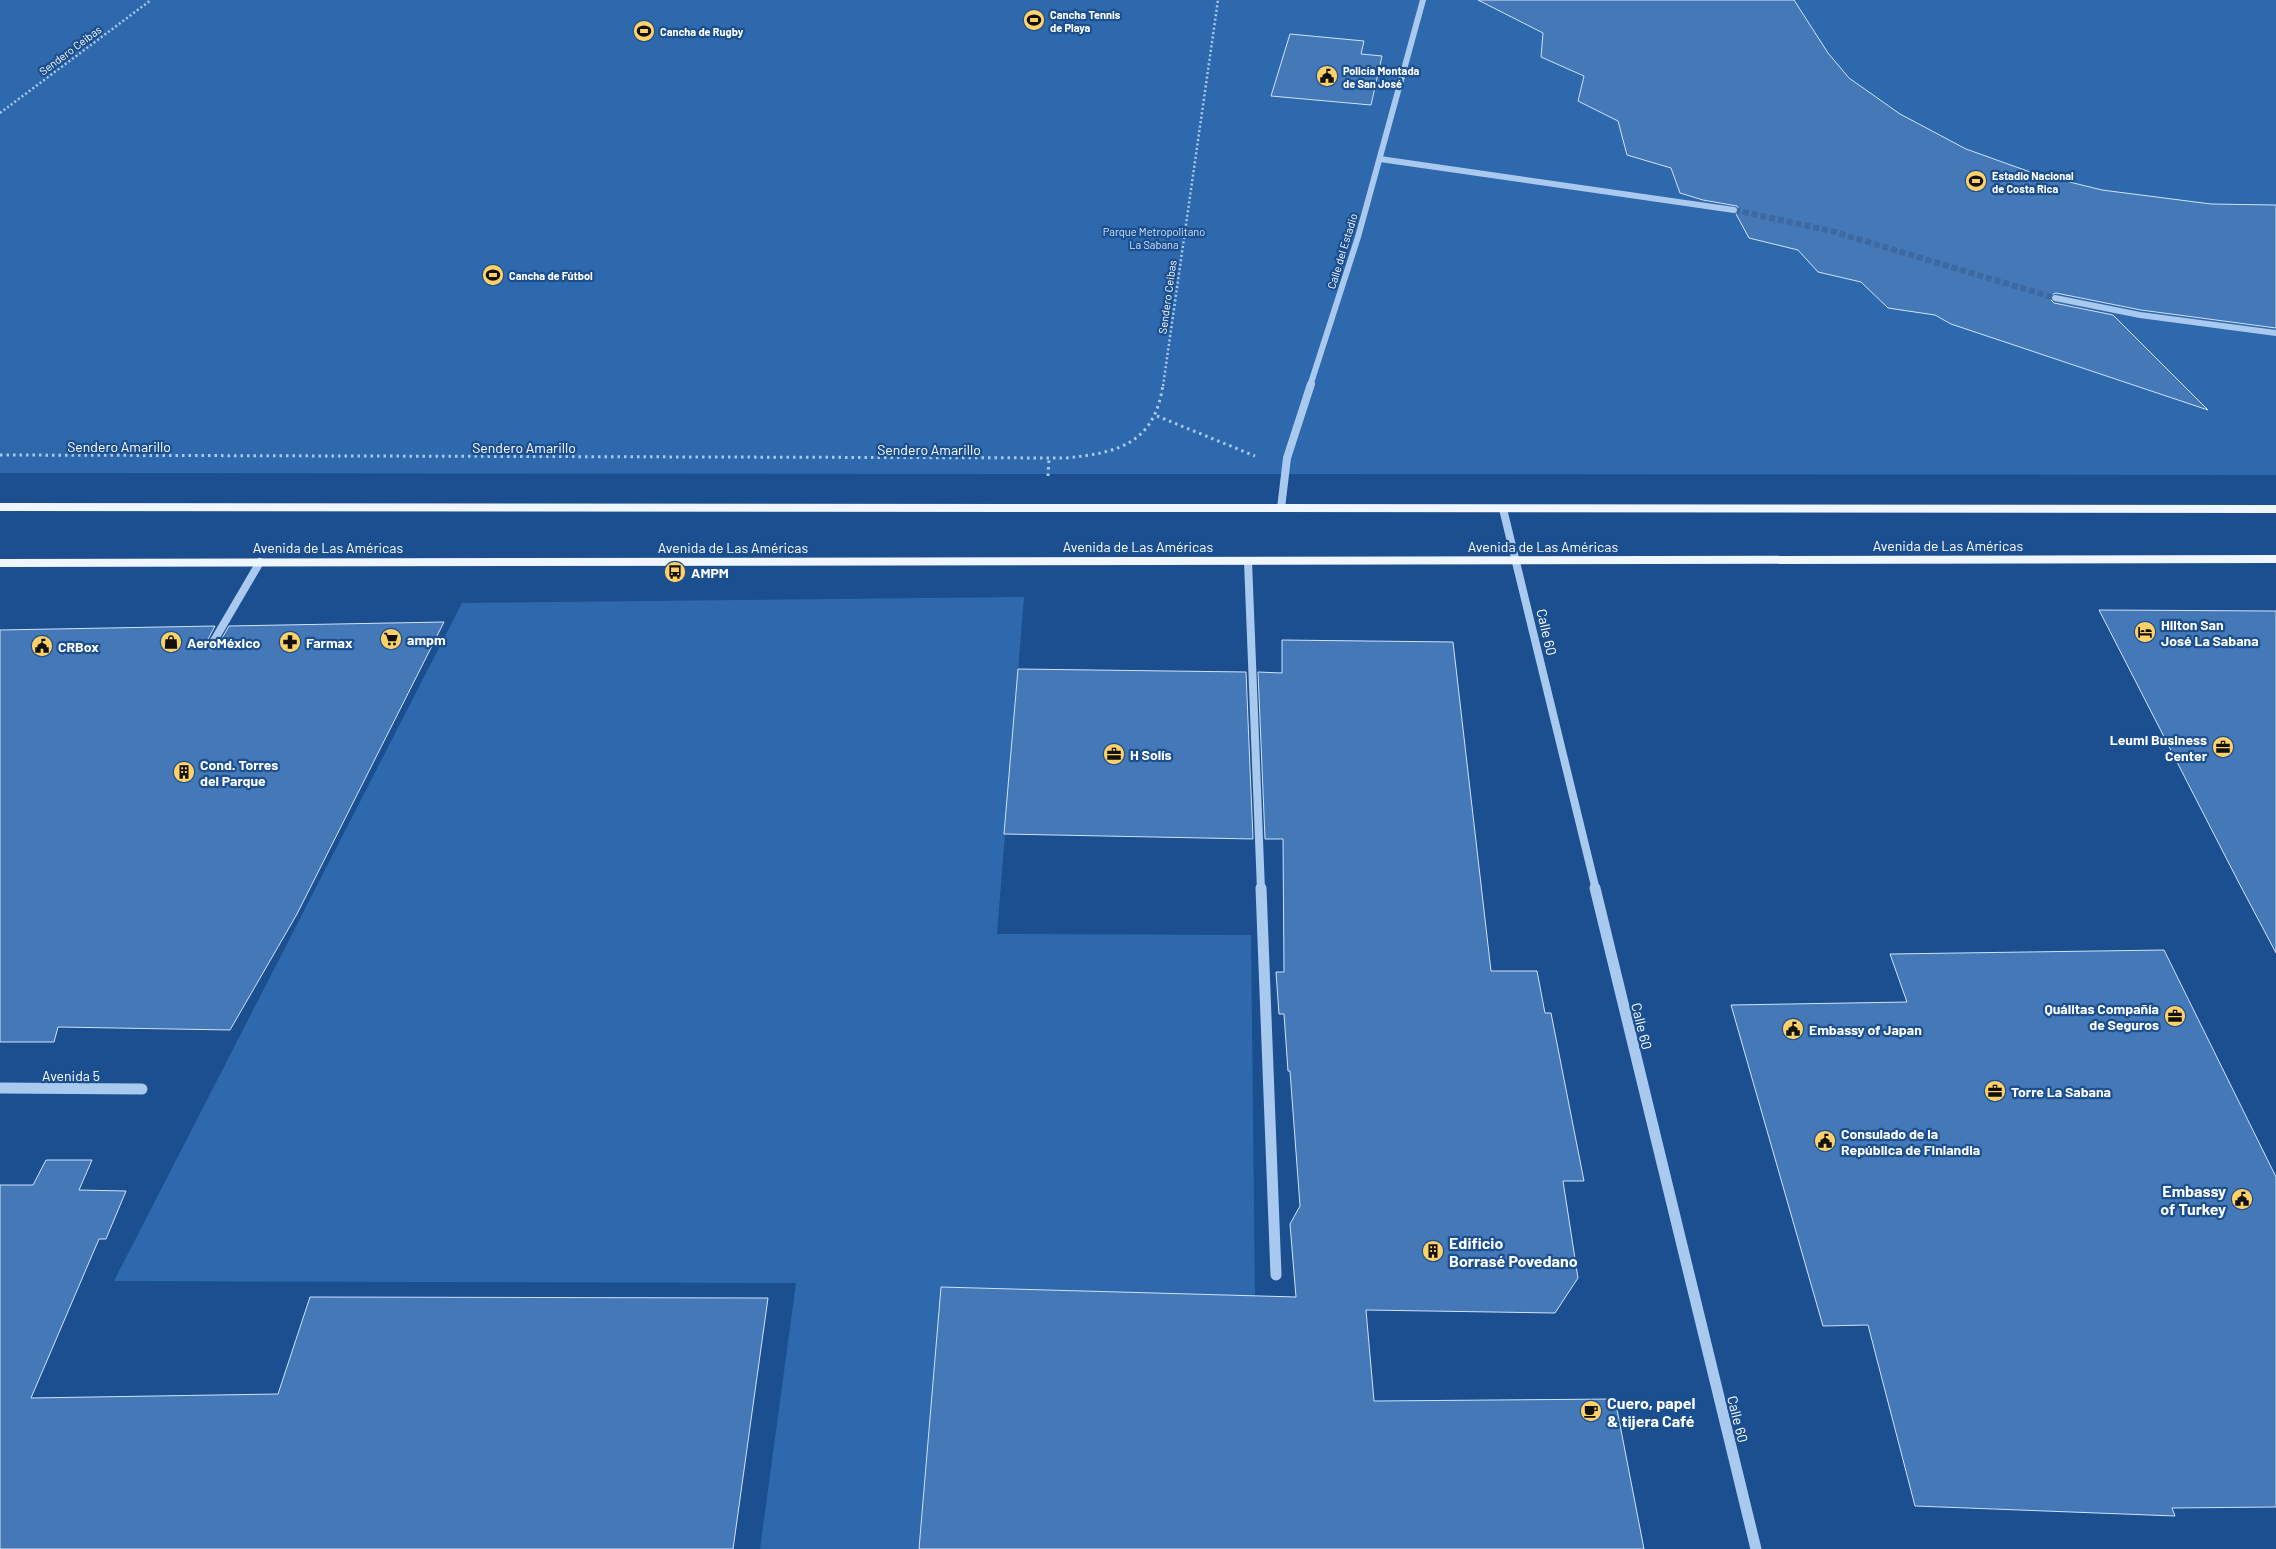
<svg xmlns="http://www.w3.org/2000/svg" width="2276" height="1549" viewBox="0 0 2276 1549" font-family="Barlow,sans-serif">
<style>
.green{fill:#2e69ad}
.building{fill:#4478b7;stroke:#cfe3fa}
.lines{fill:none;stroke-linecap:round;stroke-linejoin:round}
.minor-tunnel{stroke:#3d69a0;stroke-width:6;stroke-dasharray:6 3;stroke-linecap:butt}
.path-far1{stroke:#a9c9ee;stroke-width:2.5;stroke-dasharray:2 2.5;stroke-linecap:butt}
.path{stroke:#a9c9ee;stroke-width:3;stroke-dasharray:2.5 4;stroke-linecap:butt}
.minor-far2{stroke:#a9c9ee;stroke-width:6}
.minor-far1{stroke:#a9c9ee;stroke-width:8}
.minor{stroke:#a9c9ee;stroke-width:11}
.major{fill:#f0f6ff;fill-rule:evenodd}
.labels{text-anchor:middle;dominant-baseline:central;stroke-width:4.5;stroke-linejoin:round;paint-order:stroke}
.far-poi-label{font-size:11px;font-weight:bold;fill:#fff;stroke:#1b4f8f;text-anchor:start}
.far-street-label{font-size:11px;fill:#fff;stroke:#1b4f8f}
.far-park-label{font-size:11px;fill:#cfe3fa;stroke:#1b4f8f}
.street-label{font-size:14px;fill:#fff;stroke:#1b4f8f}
.poi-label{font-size:14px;font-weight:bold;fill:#fff;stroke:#1b4f8f;text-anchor:start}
.near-poi-label{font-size:16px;font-weight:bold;fill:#fff;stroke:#1b4f8f;text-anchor:start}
</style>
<rect width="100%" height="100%" fill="#1b4f8f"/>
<!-- green -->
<g class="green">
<path d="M0,0H2276V475L0,473Z"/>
<path d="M1024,597L997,934L1251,935L1255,1296L941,1287L919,1549H760L796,1283L114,1281L462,603Z"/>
</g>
<!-- building -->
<g class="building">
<path d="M1478,0H1794L1828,53L1849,78L1900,114L1966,149L2033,173L2102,190L2211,204L2276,205V328L2141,310L2056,293L2051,295L2050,299L2054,303L2113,315L2208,410L1951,324L1935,315L1888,308L1861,282L1818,272L1798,250L1749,238L1736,214L1739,210L1737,206L1703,200L1680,193L1671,168L1627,155L1618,121L1578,101L1584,76L1541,57L1543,33Z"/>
<path d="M1290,34L1364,41L1361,54L1382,56L1371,105L1271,96Z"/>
<path d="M2099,610L2276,611V953L2239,883Z"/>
<path d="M444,622L297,914L230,1030L58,1027L54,1042H0V630L215,626L206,643L209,649L212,650L217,647L229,626Z"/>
<path d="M1282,640L1453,642L1491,971H1537L1545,1013H1551L1584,1181H1563L1578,1278L1555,1313L1366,1310L1374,1401L1615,1399L1644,1549H919L941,1287L1296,1297L1290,1224L1300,1206L1290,1071H1288L1284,1014H1279L1276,972H1284L1283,839H1265L1258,672L1282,673Z"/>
<path d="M1018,669L1246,672L1253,839L1004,834Z"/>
<path d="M2164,950L2276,1177V1507L2172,1508L2175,1516L1915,1506L1868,1325L1823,1326L1731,1005L1907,1002L1890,954Z"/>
<path d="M46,1160H92L79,1190L126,1191L106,1239H99L31,1398L278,1394L310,1297L768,1298L733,1549H0V1185H33Z"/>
</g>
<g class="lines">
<!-- minor-tunnel -->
<path class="minor-tunnel" d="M1734,210L1831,231L2055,298"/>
<!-- path-far1 -->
<g class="path-far1">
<path d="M0,113L151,0"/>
<path d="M1163,386L1218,0"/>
</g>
<!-- path -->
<g class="path">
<path d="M1157,416L1255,456"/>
<path d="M0,455L1065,458C1119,453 1155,443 1163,384"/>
<path d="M1048,476L1049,459"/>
</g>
<!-- minor-far2 -->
<g class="minor-far2">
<path d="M1380,159L1734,210"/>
<path d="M2055,298L2140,315L2276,333"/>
<path d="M1310,386L1358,237L1423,0"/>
</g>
<!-- minor-far1 -->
<g class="minor-far1">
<path d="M1281,508L1287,458L1311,384"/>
<path d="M1503,509L1596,890"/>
<path d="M1248,561L1261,890"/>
<path d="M212,644L260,562"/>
</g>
<!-- minor -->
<g class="minor">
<path d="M1261,888L1276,1275"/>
<path d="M1595,888L1756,1549"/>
<path d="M0,1088L142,1089"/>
</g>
<!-- major -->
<g class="major">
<path d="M0,503L2276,505V513L0,511Z"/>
<path d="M2276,555V563L0,567V559Z"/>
</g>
</g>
<!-- icons -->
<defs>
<g id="stadium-disc" transform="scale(1.125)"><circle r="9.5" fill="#ffd166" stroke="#1b4f8f"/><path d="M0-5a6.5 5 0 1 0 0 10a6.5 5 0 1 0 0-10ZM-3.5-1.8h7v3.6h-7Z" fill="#111"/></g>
<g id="civic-disc" transform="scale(1.125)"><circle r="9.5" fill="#ffd166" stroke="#1b4f8f"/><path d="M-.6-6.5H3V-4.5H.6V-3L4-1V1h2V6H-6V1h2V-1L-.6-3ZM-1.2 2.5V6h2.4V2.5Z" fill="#111"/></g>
<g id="bus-disc" transform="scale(1.125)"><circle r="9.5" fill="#ffd166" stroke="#1b4f8f"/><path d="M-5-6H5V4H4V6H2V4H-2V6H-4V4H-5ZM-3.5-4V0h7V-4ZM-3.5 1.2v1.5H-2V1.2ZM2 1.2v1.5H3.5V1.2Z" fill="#111"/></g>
<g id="hotel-disc" transform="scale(1.125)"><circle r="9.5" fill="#ffd166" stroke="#1b4f8f"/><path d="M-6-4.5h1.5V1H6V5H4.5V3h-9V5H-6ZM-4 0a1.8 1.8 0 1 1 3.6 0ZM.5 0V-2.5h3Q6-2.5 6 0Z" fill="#111"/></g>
<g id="supermarket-disc" transform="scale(1.125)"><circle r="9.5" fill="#ffd166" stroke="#1b4f8f"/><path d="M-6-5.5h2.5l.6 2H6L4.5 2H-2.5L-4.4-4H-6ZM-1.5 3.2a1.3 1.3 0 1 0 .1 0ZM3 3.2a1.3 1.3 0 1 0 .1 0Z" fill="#111"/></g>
<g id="shop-disc" transform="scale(1.125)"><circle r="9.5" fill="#ffd166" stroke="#1b4f8f"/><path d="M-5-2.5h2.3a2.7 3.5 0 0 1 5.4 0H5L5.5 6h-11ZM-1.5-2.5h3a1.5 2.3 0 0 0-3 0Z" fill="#111"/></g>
<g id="pharmacy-disc" transform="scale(1.125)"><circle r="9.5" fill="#ffd166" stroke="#1b4f8f"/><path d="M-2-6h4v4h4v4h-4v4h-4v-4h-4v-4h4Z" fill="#111"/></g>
<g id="office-disc" transform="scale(1.125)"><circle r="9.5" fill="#ffd166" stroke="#1b4f8f"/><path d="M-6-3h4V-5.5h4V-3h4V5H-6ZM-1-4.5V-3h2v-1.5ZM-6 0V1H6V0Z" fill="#111"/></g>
<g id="building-disc" transform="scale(1.125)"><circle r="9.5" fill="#ffd166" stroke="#1b4f8f"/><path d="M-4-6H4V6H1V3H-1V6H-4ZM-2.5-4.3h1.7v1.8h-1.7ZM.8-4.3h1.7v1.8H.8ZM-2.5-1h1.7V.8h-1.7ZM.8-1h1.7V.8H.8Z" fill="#111"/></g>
<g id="cafe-disc" transform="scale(1.125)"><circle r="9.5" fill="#ffd166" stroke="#1b4f8f"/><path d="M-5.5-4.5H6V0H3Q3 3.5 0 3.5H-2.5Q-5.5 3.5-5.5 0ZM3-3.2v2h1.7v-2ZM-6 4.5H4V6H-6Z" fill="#111"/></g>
</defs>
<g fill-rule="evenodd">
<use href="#stadium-disc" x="1034" y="20"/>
<use href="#stadium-disc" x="644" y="31"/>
<use href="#civic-disc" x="1327" y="76"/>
<use href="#stadium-disc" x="1976" y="181"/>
<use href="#stadium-disc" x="493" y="275"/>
<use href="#bus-disc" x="675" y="572"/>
<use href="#hotel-disc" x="2145" y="632"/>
<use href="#supermarket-disc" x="391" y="639"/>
<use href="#shop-disc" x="171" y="642"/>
<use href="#pharmacy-disc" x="290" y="642"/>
<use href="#civic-disc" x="42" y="646"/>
<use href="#office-disc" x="2223" y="747"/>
<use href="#office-disc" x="1114" y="754"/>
<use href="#building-disc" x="184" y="772"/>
<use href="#office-disc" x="2175" y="1016"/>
<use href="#civic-disc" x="1793" y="1029"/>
<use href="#office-disc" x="1995" y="1091"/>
<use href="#civic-disc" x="1825" y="1141"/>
<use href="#civic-disc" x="2242" y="1199"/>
<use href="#building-disc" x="1433" y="1251"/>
<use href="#cafe-disc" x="1591" y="1411"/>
</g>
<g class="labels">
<!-- far-poi labels -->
<g class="far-poi-label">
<text x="1050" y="14">Cancha Tennis<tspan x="1050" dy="13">de Playa</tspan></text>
<text x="660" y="31">Cancha de Rugby</text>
<text x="1343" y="70">Policía Montada<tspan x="1343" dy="13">de San José</tspan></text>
<text x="1992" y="175">Estadio Nacional<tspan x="1992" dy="13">de Costa Rica</tspan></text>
<text x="509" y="275">Cancha de Fútbol</text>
</g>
<!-- far-street labels -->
<g class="far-street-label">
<text transform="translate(70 50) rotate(-37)">Sendero Ceibas</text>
<text transform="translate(1342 251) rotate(-73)">Calle del Estadio</text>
<text transform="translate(1167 297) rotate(-82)">Sendero Ceibas</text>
</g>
<!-- far-park labels -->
<g class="far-park-label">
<text x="1154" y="231">Parque Metropolitano<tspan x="1154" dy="13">La Sabana</tspan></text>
</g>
<!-- street labels -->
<g class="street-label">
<text x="119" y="446">Sendero Amarillo</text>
<text x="524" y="447">Sendero Amarillo</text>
<text x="929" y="449">Sendero Amarillo</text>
<text x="1948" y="545">Avenida de Las Américas</text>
<text x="1138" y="546">Avenida de Las Américas</text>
<text x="1543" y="546">Avenida de Las Américas</text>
<text x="328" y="547">Avenida de Las Américas</text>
<text x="733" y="547">Avenida de Las Américas</text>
<text transform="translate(1547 632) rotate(77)">Calle 60</text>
<text transform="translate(1642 1026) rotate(76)">Calle 60</text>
<text x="71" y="1075">Avenida 5</text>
<text transform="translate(1738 1419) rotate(76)">Calle 60</text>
</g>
<!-- poi labels -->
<g class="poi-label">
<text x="691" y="572">AMPM</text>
<text x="2161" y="624">Hilton San<tspan x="2161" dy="16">José La Sabana</tspan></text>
<text x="407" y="639">ampm</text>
<text x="187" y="642">AeroMéxico</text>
<text x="306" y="642">Farmax</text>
<text x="58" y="646">CRBox</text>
<text x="2207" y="739" text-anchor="end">Leumi Business<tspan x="2207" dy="16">Center</tspan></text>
<text x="1130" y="754">H Solís</text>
<text x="200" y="764">Cond. Torres<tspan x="200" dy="16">del Parque</tspan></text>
<text x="2159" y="1008" text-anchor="end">Quálitas Compañía<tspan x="2159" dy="16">de Seguros</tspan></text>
<text x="1809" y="1029">Embassy of Japan</text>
<text x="2011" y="1091">Torre La Sabana</text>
<text x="1841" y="1133">Consulado de la<tspan x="1841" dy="16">República de Finlandia</tspan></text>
</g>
<!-- near-poi labels -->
<g class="near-poi-label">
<text x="2226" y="1190" text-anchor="end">Embassy<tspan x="2226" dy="18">of Turkey</tspan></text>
<text x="1449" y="1242">Edificio<tspan x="1449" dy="18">Borrasé Povedano</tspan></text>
<text x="1607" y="1402">Cuero, papel<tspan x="1607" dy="18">&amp; tijera Café</tspan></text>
</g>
</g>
</svg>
